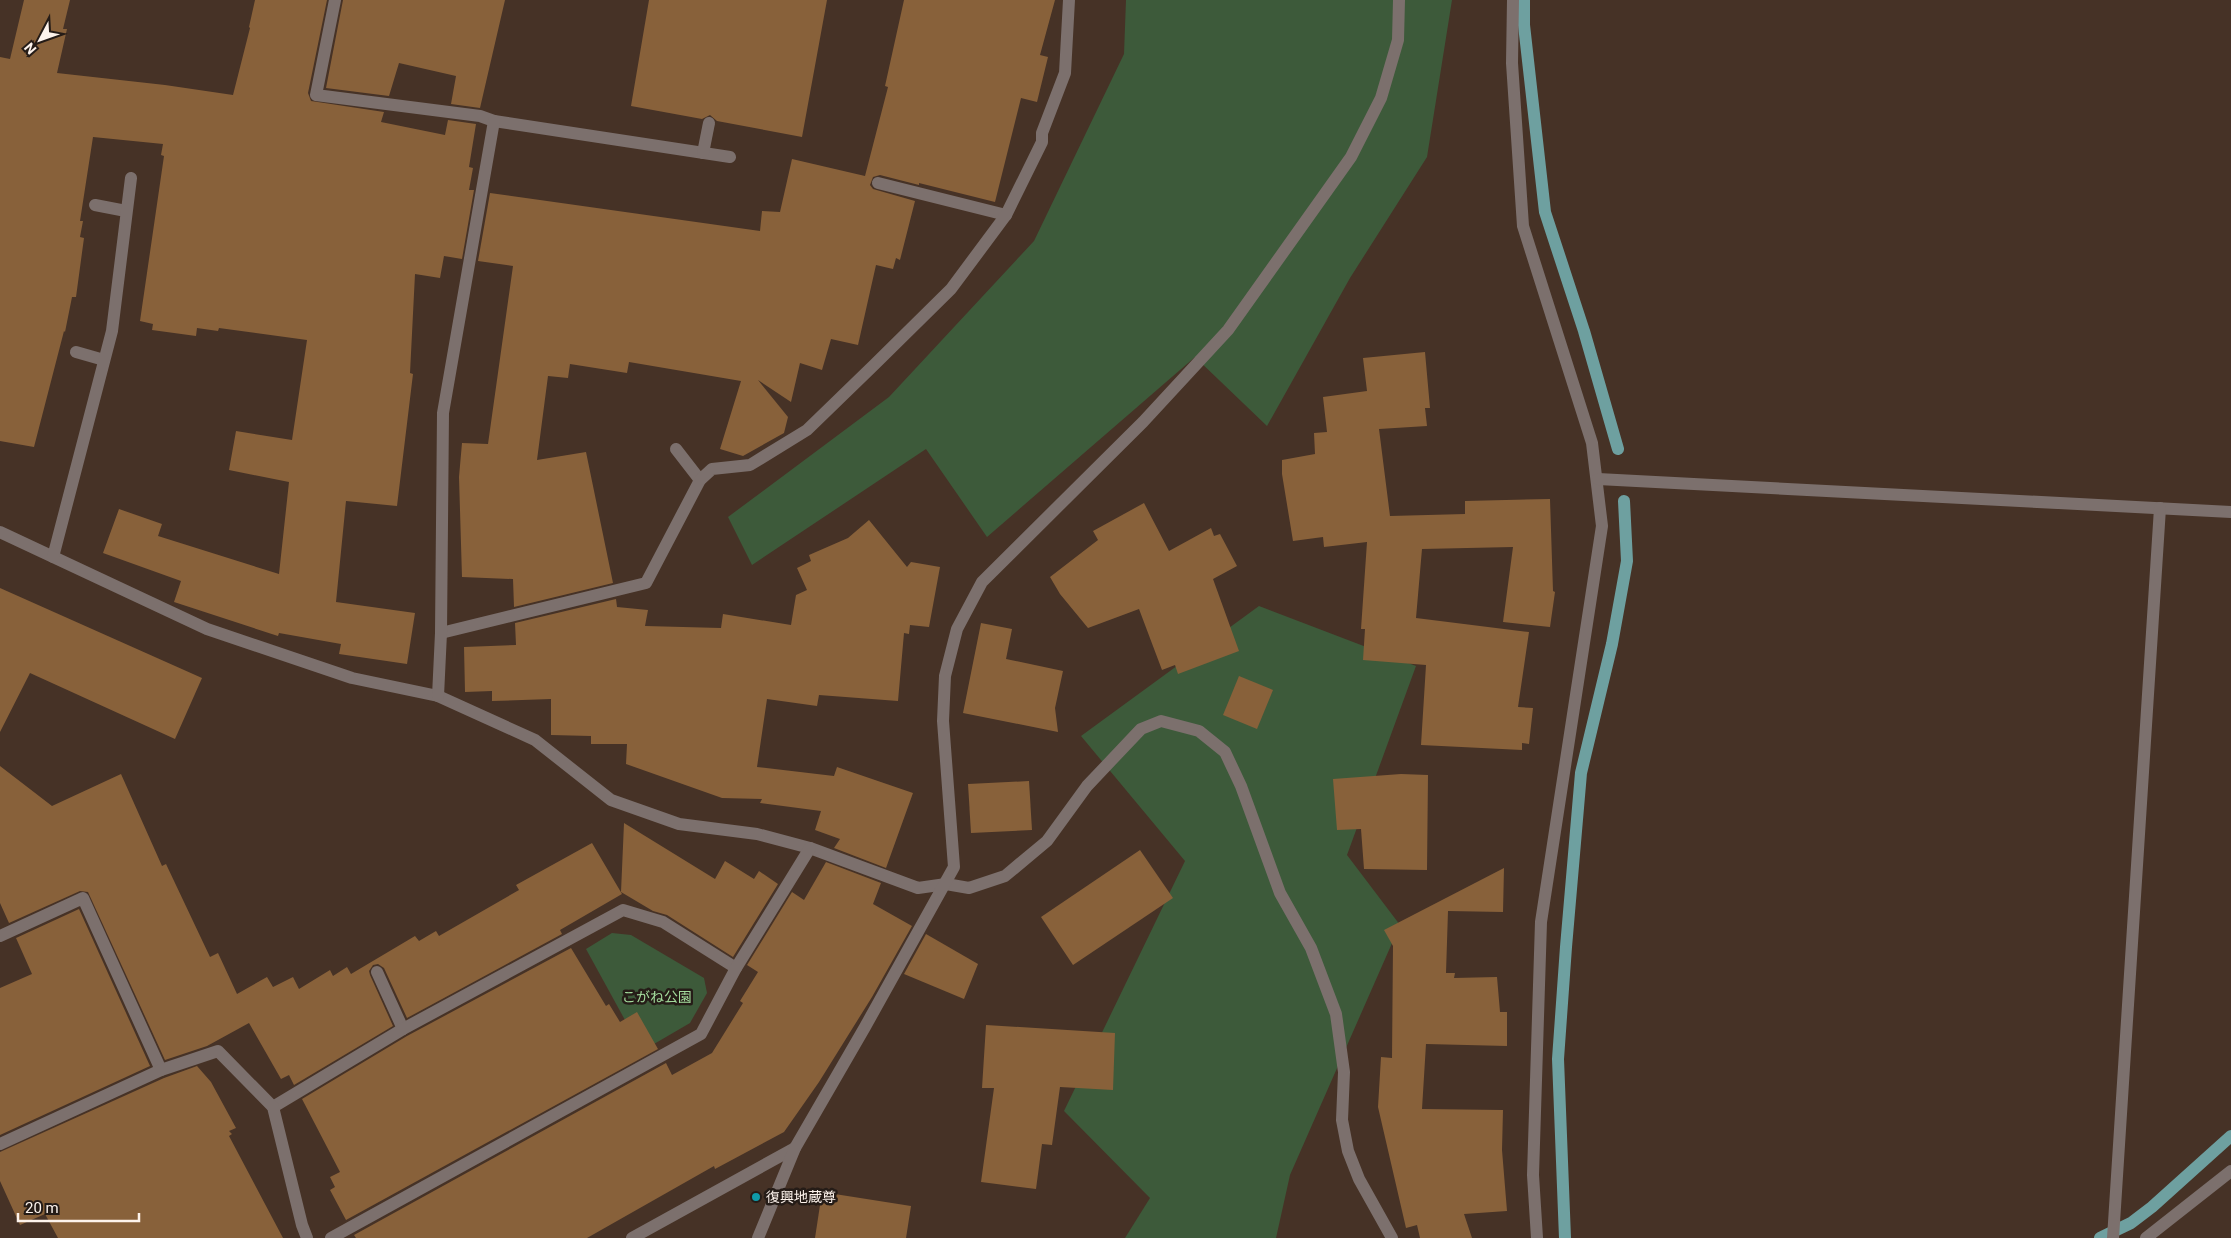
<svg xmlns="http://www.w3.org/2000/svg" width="2231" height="1238" viewBox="0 0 2231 1238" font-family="Roboto,'Noto Sans JP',sans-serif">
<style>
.green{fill:#3d5a3a}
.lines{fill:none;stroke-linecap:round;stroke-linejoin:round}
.stream{stroke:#6ea0a0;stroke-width:12}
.building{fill:#88613a}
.minor{stroke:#7c706d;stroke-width:12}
.culture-dot{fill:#0f9aa8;stroke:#251c17;stroke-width:2}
.labels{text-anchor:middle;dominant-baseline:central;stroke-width:5;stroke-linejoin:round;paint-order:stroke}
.park-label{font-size:14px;fill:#a3db9c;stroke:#251c17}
.poi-label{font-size:14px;fill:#fdf3ec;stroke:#251c17;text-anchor:start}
</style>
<rect width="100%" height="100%" fill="#463226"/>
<!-- green -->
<g class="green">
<path d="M1126,0H1452L1427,157L1350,278L1267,426L1195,357L987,537L926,449L752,565L728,517L889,397L1034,241L1124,54Z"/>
<path d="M1259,606L1416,666L1347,855L1400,925L1290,1175L1276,1238H1125L1150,1198L1064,1111L1185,861L1081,736Z"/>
<path d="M612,933L631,935L704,978L707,993L690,1023L642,1051L586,949Z"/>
</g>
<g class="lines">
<!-- stream -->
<g class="stream">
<path d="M1524,0V25L1545,212L1584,331L1618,449"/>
<path d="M1565,1238L1558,1059L1566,947L1581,773L1612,644L1627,561L1624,501"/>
<path d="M2100,1238L2131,1223L2152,1207L2231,1136"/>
</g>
</g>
<!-- building -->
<g class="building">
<path d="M24,0H70L63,29H67L57,73L165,85L233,95L250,28L249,27L255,0H327L308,93L311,101L384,112L381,122L445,135L448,120L476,124L469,167L473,168L469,190H474L462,259L444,256L440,278L415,274L410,373L413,374L397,506L346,501L336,602L415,613L407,664L339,654L341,644L279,633L278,636L174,602L181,581L103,553L119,509L162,524L158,536L279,574L289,482L229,470L236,431L292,440L307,340L219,328L218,331L197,328L196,336L152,330L153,324L140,321L164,156L161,155L163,144L93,137L80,221H83L80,237L84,238L76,297H72L65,332L64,331L34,447L0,441V57L10,59Z"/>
<path d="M343,0H505L480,108L451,104L456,76L399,63L389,96L326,88Z"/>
<path d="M649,0H827L802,137L717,121L710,115L702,119L631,106Z"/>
<path d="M904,0H1055L1040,55L1048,57L1037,102L1021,98L995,202L919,183V185L880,175L873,177L870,185L873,189L915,201L900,260L896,258L893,269L876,265L858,345L831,339L822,370L800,363L791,402L758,380L788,417L784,433L743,456L720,449L741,381L629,362L627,373L570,364L568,378L548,376L537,460L586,452L613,583L514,607L513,579L462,577L459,477L462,443L488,444L513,266L478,261L490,193L760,231L762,211L780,212L792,159L865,176L888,87L885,86Z"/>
<path d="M1425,352L1430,408H1425L1427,426L1379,429L1390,516L1465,514V501L1550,499L1553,591L1555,592L1550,627L1503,622L1513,547L1422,549L1416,618L1529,632L1518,707L1533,708L1529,744L1522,743V750L1421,745L1426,665L1363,660L1365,629H1361L1367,542L1324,547L1323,537L1293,541L1282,474V460L1315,454L1314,433L1327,432L1323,397L1367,391L1363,358Z"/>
<path d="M1144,503L1169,551L1211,528L1214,536L1220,534L1237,566L1213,579L1239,651L1178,674L1175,665L1162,670L1139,609L1088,628L1060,594L1050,577L1098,540L1093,531Z"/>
<path d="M869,520L907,567L911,562L940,567L929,627L910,625L909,634L904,633L898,701L819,695L817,706L767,699L757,767L834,776L837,767L913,793L886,868L834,848L840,839L815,830L821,811L760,803L762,799L722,798L626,764L627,744H591V736L551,735V699L492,701V691L465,692L464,647L516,645L515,623L616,599L617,607L648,610L645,626L721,628L723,614L791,625L796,595L807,590L797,568L811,561L809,555L848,538Z"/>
<path d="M0,588L202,678L175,739L30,673L0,732Z"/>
<path d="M981,623L1012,629L1006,659L1063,671L1055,708L1058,732L963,713Z"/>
<path d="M1239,676L1273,690L1257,729L1223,715Z"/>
<path d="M0,766L52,806L121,774L162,866L166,864L210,957L218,953L237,994L267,977L273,987L293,977L299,989L330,970L333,976L347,967L351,974L415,936L419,941L436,931L439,936L519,890L516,885L592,843L622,894L560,930L562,934L407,1018L384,968L378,964L373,965L369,971L370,975L393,1026L294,1085L289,1075L281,1079L249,1023L207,1046L165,1060L88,892L80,891L9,923L0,903Z"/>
<path d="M1401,774L1428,775L1427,870L1364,869L1361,829L1337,830L1333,779Z"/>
<path d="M1029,781L1032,830L971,833L968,784Z"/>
<path d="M624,823L715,879L725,861L754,879L759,871L778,884L733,957L667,915L653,911L621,892Z"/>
<path d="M1140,850L1173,898L1073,965L1041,917Z"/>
<path d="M826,862L881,883L873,904L912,926L872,997L819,1082L784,1132L715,1169L714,1166L587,1238H356L354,1235L666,1063L672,1075L712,1053L743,1003L740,1001L758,972L747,965L792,892L804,900Z"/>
<path d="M1504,868L1503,912L1448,911L1446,973H1455L1454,978L1497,977L1500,1012H1507V1046L1426,1044L1422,1109L1503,1110L1502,1150L1507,1211L1464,1214L1472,1238H1420L1417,1225L1406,1228L1378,1107L1381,1057L1392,1058L1393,946L1384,930Z"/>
<path d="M79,909L150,1066L0,1135V988L32,974L16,938Z"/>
<path d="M926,934L978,964L964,999L904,974Z"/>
<path d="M571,948L606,1006L609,1004L620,1022L637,1012L658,1049L346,1220L330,1190L335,1187L330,1177L340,1172L302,1099L407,1036Z"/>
<path d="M986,1025L1115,1033L1113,1090L1060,1087L1052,1145L1042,1144L1036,1189L981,1182L994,1088H982Z"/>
<path d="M197,1066L211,1082L236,1128L229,1131L232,1134L229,1136L283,1238H58L45,1214L20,1225L0,1181V1152L164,1078Z"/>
<path d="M822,1192L911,1206L906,1238H815Z"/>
</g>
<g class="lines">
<!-- minor -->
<g class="minor">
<path d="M335,0L316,95L480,116L494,121L730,157"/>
<path d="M1513,0L1512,63L1523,226L1592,443L1602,526L1541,922L1533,1175L1537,1238"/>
<path d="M703,153L709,123"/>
<path d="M878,183L1006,215"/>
<path d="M95,205L126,211"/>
<path d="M76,352L104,360"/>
<path d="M676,449L700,480"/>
<path d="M1598,479L2231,512"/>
<path d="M0,532L207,629L352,678L438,696L535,740L611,800L679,824L757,834L810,848L918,888L946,884L969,888L1005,876L1047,841L1087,786L1141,729L1161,721L1199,731L1225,752L1241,786L1280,893L1311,948L1336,1014L1344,1072L1342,1120L1348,1151L1359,1179L1392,1238"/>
<path d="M53,557L112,331L131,178"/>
<path d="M441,633L646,583L700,480L712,469L750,465L807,430L875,364L951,289L1006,215L1042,142V133L1065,73L1069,0"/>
<path d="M438,696L441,633L443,413L494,121"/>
<path d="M0,936L83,898L161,1070"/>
<path d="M377,972L403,1029"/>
<path d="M273,1107L403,1029L623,910L663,922L736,968"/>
<path d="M0,1144L161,1070L218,1051L273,1107L302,1225L307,1238"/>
<path d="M331,1238L701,1034L736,968L810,848"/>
<path d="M632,1238L795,1148"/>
<path d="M758,1238L795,1148L865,1027L954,867L943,721L945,676L957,629L982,582L1143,422L1228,330L1351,157L1381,98L1398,40L1399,0"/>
<path d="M2113,1238L2160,508"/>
<path d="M2146,1238L2231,1171"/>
</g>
</g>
<!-- markers -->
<circle class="culture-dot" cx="756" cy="1197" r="5"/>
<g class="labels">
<!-- park labels -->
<g class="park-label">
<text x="657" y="997">こがね公園</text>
</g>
<!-- poi labels -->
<g class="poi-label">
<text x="766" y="1197">復興地蔵尊</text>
</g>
</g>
<!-- north arrow -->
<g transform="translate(40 40) rotate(229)" stroke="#251c17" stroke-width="4" paint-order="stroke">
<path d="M0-4L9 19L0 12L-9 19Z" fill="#fdf3ec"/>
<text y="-8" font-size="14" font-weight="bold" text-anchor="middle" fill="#fdf3ec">N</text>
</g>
<!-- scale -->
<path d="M18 1213v8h121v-8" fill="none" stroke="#fdf3ec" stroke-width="2.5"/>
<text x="25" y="1213" font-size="15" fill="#fdf3ec" stroke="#251c17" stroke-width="4" paint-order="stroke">20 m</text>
</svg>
